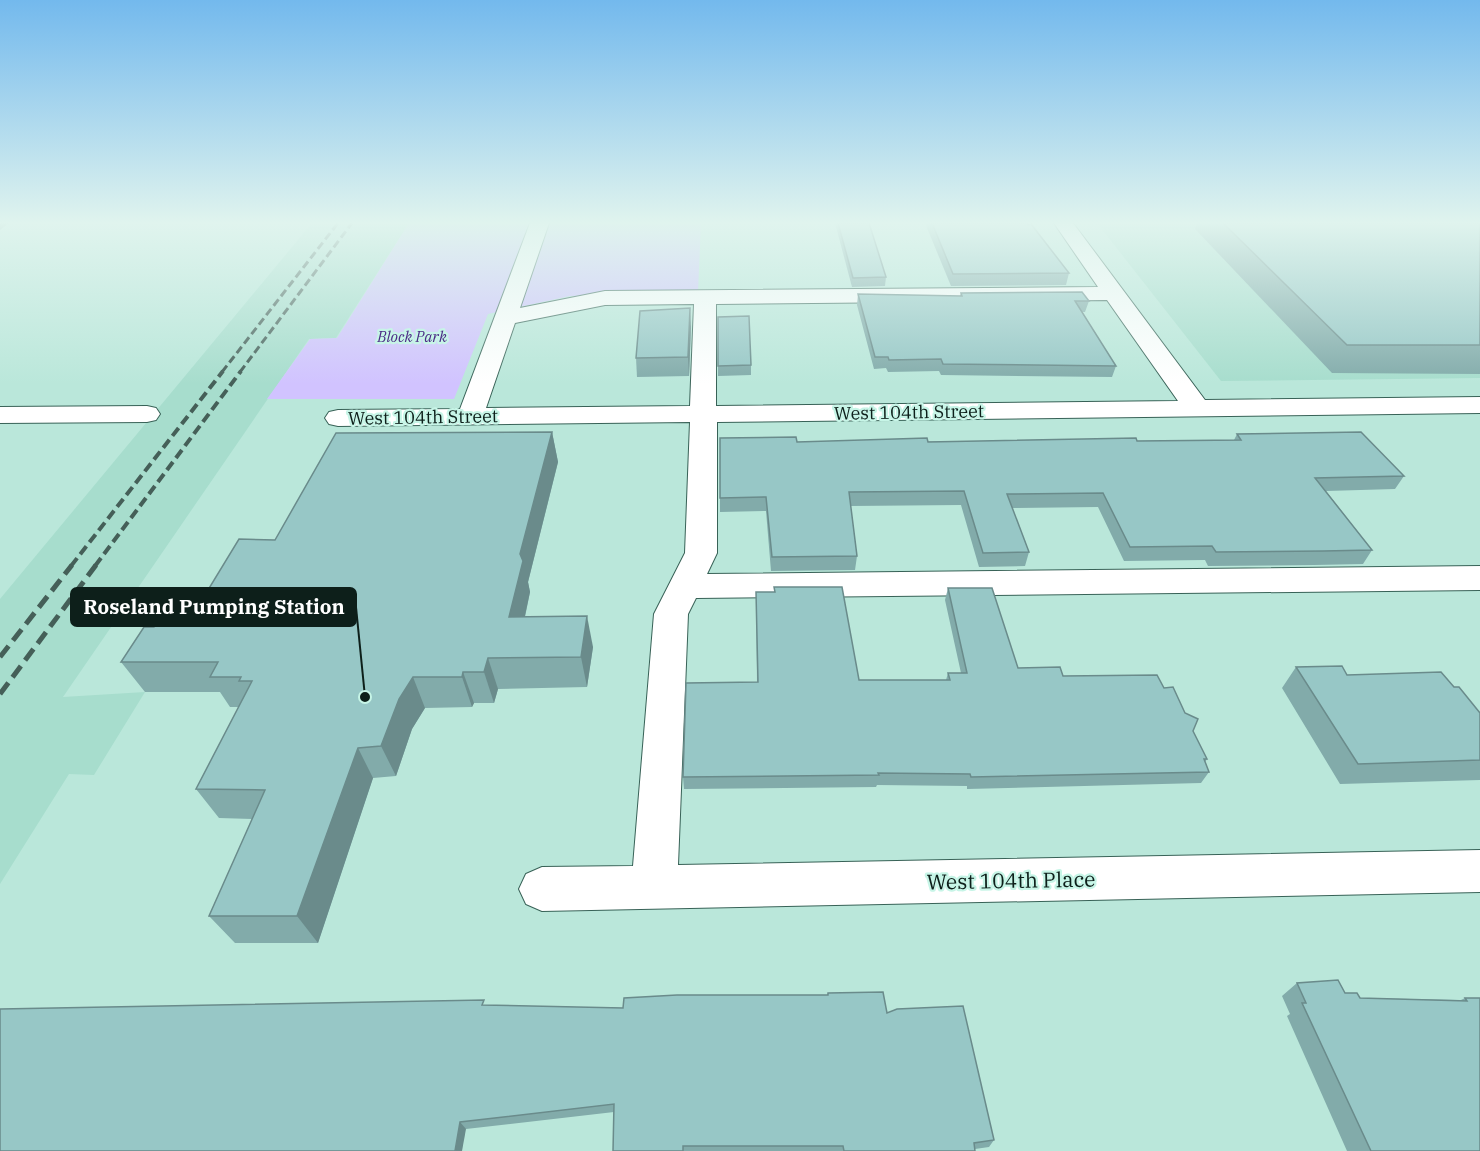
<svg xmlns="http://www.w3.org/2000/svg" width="1480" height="1151" viewBox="0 0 1480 1151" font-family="'IBM Plex Serif',serif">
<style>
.built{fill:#a7ddcd}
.green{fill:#d1c3ff}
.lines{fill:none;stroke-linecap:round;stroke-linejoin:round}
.minor-casing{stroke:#386257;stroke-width:2}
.minor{fill:#fff;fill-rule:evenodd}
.rail-far2{stroke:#455f58;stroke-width:3;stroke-dasharray:8 4;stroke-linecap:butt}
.rail-far1{stroke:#455f58;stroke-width:4;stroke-dasharray:10 5;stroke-linecap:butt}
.rail{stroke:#455f58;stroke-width:5;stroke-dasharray:14 7;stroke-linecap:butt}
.wall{fill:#82abaa}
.shaded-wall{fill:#6a8b8b}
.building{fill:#97c7c6;stroke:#6a8b8b;stroke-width:1.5}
.labels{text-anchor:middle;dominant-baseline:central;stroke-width:4.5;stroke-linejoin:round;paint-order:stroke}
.far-park-label{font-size:15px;font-style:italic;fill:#4b2b86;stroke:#c7f5e7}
.street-label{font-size:18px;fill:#0d1f1a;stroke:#c7f5e7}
.near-street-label{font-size:21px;fill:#0d1f1a;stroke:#c7f5e7}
.leader{fill:none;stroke:#0d1f1a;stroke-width:2}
.callout-dot{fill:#0d1f1a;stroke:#c7f5e7;stroke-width:2}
.callout{fill:#0d1f1a;stroke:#0d1f1a;stroke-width:2}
.callout-label{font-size:20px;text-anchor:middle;font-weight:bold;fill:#fff}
</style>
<rect width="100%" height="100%" fill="#bae7da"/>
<!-- built -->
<g class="built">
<path d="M312,223H409L336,338L309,339L63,697L145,692L94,775L69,774L0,884V599Z"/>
<path d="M1097,223H1480V378L1221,381Z"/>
</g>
<!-- green -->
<path class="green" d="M409,223H701L698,292L570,296L488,314L454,399H267L310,339L337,338Z"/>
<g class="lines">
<!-- minor casing -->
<g class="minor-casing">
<g id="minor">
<path d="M530,223H549L520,308L605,291L1098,287L1054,223H1073L1205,400L1480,397V413L717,422V553L707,574L1480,566V590L696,598L688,614L678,865L1480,850V892L542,911L526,904L519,889L526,874L542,867L633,866L654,614L685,553L690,422L338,426L329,424L325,418L329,412L338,410L460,409ZM1107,300L1178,401L716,406V304ZM694,304L690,406L486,408L515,323L605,305Z"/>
<path d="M147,406L156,408L160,414L156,420L147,422L0,423V407Z"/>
</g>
</g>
<!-- minor -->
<use href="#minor" class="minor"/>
<!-- rail-far2 -->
<g class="rail-far2">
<path d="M222,372L338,223"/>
<path d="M240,372L352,223"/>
</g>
<!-- rail-far1 -->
<g class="rail-far1">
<path d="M71,566L223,371"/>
<path d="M95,566L241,371"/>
</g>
<!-- rail -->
<g class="rail">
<path d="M0,657L72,565"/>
<path d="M0,694L96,565"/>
</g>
</g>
<!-- wall -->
<g class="wall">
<path d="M835,223H869L886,277L885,286L852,287Z"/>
<path d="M925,223H1027L1069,273L1066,285L951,286Z"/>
<path d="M1197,223H1480V374L1332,373L1195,229Z"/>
<path d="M961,293L1089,301L1085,312H1082L1116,366L1112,377L941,375L939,371L888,372L886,368L874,369L857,305L858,294L960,296Z"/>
<path d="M718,317L751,365V375L718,376Z"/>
<path d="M691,327L689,376L637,377L636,358Z"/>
<path d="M552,432L558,462L528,582L530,592L525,617L593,647L587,687L498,689L494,703H474L472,707L425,708L412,729L396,776L373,778L318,943H235L209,916L252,819L219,818L196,789L239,707H230L220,692H145L121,662L154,627L191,618L275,540Z"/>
<path d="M1237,434L1404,476L1395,489L1326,491L1372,550L1363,564L1314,565L1208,566L1205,560L1124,561L1098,507L1012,508L1029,552L1025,566L979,567L961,505L850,506L857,556L855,570L771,571L766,511L720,512V438L797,442L1137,441L1234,440Z"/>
<path d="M774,587L859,680H946L948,673H961L945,600L948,588L1018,668L1063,676L1164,688L1193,731L1207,759L1205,762L1209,772L1201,783L967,789V786L877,785L876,787L684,789L683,777L757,682L756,592H774Z"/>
<path d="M1296,667L1347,675L1454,687L1480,713V780L1340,784L1282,688Z"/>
<path d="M1297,983L1345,993L1360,998L1461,1000L1465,998H1480V1151H1347L1287,1016L1290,1014L1282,996Z"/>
<path d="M828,993L887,1013L994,1140L989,1147L975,1149V1151H613L614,1112L466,1129L0,1151L487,1005L623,1008L827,995Z"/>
</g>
<!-- shaded-wall -->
<g class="shaded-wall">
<path d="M0,223H9L0,230Z"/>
<path d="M690,308L691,327L689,376L688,357Z"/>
<path d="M552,432L558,462L528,582L530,592L518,648L509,617L520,554Z"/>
<path d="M587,616L593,647L587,687L581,657Z"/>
<path d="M488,658L498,689L494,703L484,672Z"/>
<path d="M463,672L474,703L472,707L462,677Z"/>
<path d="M413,677L425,708L412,729L396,776L381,746L399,699Z"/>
<path d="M358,748L373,778L318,943L297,916Z"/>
<path d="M460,1122L466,1129L462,1151H455Z"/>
</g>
<!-- building -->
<g class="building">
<path d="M838,223H869L886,277L853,278Z"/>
<path d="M932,223H1027L1028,225L1031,224L1069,273L953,274Z"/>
<path d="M1223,223H1480V345H1347Z"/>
<path d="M1082,292L1089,301H1075L1116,366L943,364L941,359L889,360L888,357H875L858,294L962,296L961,293Z"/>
<path d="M690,308L688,357L636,358L640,311Z"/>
<path d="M749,316L751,365L718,366V317Z"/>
<path d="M552,432L520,554L523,561L509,617L587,616L581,657L488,658L484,672H463L462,677H413L399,699L381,746L358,748L297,916H209L265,790L196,789L252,681H239L241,677H210L218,662H121L144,627H154L160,618H191L239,539L275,540L336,433Z"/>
<path d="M1361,432L1404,476L1315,478L1372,550L1323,551L1216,552L1212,546L1130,547L1103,493L1007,494L1029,552L983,553L964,491L849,492L857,556L772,557L766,497L720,498V438L796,437L797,442L927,438L928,442L1136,438L1137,441L1241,440L1237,434Z"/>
<path d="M774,587H842L859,680H950L948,673H967L948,588H992L1018,668L1060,667L1063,676L1157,675L1164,688L1173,687L1185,713L1198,719L1193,731L1207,759H1204L1209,772L971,777L970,774L878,773L879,775L683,777L686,683L758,682L756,592H775Z"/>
<path d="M1342,666L1347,675L1441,672L1454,687H1459L1480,713V760L1358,764L1296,667Z"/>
<path d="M1338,980L1345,993H1357L1360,998L1467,1001L1465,998H1480V1151H1371L1302,1003H1306L1297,983Z"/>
<path d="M883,992L887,1013L897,1009L963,1006L994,1140L974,1143L975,1151H844L843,1146H683V1151H613L614,1104L460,1122L455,1151H0V1009L484,1000L482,1005L623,1008L624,998L677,995H828V993Z"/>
</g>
<!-- sky -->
<linearGradient id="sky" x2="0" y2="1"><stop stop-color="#73b9ed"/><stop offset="0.58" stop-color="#e0f4ee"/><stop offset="1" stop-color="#e0f4ee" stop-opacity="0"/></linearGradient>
<rect width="1480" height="384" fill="url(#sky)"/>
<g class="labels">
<!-- far-park labels -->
<g class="far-park-label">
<text x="412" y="336">Block Park</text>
</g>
<!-- street labels -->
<g class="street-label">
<text transform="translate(909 412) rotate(-1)">West 104th Street</text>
<text transform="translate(423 417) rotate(-1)">West 104th Street</text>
</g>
<!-- near-street labels -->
<g class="near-street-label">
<text transform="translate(1011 880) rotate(-1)">West 104th Place</text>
</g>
</g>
<!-- callouts -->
<path class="leader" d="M365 697L356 607"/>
<circle class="callout-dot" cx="365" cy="697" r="6"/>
<rect class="callout" x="71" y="588" width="285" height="38" rx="6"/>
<g class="callout-label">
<text x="214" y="614">Roseland Pumping Station</text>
</g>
</svg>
